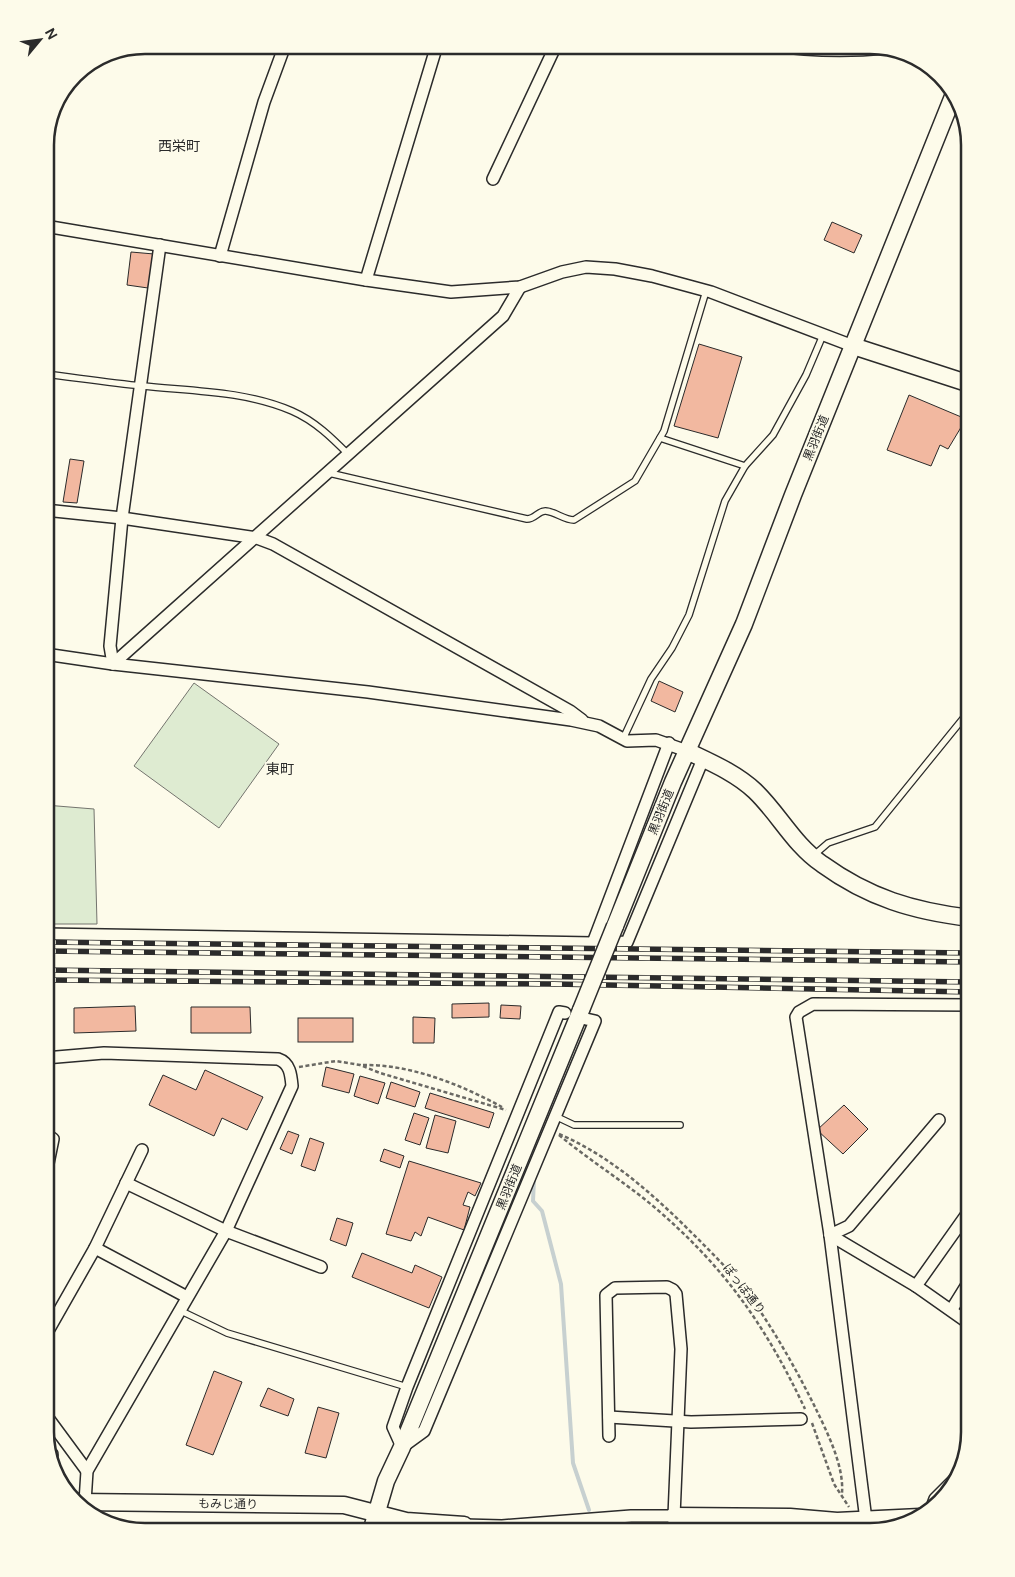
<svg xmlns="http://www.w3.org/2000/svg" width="1015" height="1577" viewBox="0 0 1015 1577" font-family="'DM Sans','Noto Sans JP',sans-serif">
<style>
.green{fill:#deebd1;stroke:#74746e}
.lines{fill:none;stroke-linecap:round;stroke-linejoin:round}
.stream{stroke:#c7d0d0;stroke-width:4}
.building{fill:#f2b8a0;stroke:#2b2b2b}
.lane-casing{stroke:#2b2b2b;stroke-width:8}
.street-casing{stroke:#2b2b2b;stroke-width:14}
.secondary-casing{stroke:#2b2b2b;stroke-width:19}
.path{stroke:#6a6964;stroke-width:2.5;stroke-dasharray:4 2.5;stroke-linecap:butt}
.lane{stroke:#fdfbea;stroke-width:5.5}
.street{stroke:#fdfbea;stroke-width:11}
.secondary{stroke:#fdfbea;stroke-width:16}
.rail-casing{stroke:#2b2b2b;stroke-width:5.5}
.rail{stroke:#fdfbea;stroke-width:4;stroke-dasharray:11;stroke-linecap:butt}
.secondary-bridge-casing{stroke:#2b2b2b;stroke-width:19;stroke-linecap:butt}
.secondary-bridge{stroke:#fdfbea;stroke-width:16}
.labels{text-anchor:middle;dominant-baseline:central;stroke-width:4;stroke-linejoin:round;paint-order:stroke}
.street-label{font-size:12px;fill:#2b2b2b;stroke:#fdfbea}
.neighbourhood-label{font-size:14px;fill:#2b2b2b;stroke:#fdfbea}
.rim{fill:none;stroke:#2b2b2b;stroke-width:2.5}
</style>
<rect width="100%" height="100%" fill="#fdfbea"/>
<!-- green -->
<g class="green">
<path d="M194,683L279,744L219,828L134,766Z"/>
<path d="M45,805L94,809L97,924H45V865H48Z"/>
<path d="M168,1523L190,1532H138L118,1525Z"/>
</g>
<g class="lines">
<!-- stream -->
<g class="stream">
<path d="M534,1179L533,1201L542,1211L561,1284L573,1463L589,1510"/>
<path d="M598,1526L602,1532"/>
</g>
</g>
<!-- building -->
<g class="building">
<path d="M832,222L862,235L854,253L824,240Z"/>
<path d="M131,252L154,254L148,288L127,285Z"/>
<path d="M699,344L742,357L718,438L674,426Z"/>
<path d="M909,395L966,419L948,449L940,445L931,466L887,450Z"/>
<path d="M70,459L84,461L77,503L63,502Z"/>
<path d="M659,681L683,692L675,712L651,701Z"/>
<path d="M489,1003V1017L452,1018V1004Z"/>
<path d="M501,1005L521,1006L520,1019L500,1018Z"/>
<path d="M135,1006L136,1031L74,1033V1008Z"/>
<path d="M191,1007H250L251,1033H191Z"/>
<path d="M413,1017L435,1018L434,1043H413Z"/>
<rect x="298" y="1018" width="55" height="24"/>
<path d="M326,1067L354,1074L349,1093L322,1086Z"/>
<path d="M205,1070L263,1097L247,1130L222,1118L214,1136L149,1105L163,1075L196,1090Z"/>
<path d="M360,1076L385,1083L378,1104L354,1096Z"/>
<path d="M391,1082L420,1092L415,1107L386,1098Z"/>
<path d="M430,1093L494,1113L489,1128L425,1108Z"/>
<path d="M844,1105L868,1129L843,1154L817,1130Z"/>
<path d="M414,1113L429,1118L420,1145L405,1140Z"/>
<path d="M435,1115L456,1121L448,1153L426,1148Z"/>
<path d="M288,1131L299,1135L292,1154L280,1149Z"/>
<path d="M310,1138L324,1143L315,1171L301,1166Z"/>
<path d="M384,1149L404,1156L400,1168L380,1161Z"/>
<path d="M409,1161L481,1183L475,1196L468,1192L463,1205L470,1207L464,1230L428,1217L421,1236L415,1232L411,1241L386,1234Z"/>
<path d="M337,1218L353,1223L346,1246L330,1240Z"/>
<path d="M362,1253L412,1273L415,1265L442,1277L429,1308L352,1277Z"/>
<path d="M214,1371L242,1382L213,1455L186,1445Z"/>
<path d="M268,1388L294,1399L288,1416L260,1406Z"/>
<path d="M318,1407L339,1413L326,1458L305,1453Z"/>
<rect x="293" y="1524" width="43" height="8"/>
</g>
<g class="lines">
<!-- lane casing -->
<g class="lane-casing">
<g id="lane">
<path d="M45,374C78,378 110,383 143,386C192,391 246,391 292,411C315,421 332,438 349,455"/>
<path d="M660,438L745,466L773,435L806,375L823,335"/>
<path d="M329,473L527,519C535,519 539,510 546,511C556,512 564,520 574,520L635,481L664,431L706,291"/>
<path d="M623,739L651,679L672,648L689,615L725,501L745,466"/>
<path d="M813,856L828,843L875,827L970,710"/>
<path d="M555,1116L574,1125H680"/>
<path d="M179,1310L227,1333L407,1387"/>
</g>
</g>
<!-- street casing -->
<g class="street-casing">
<g id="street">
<path d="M769,45C809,51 846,52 886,48"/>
<path d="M493,179L556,45"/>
<path d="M45,226L366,280L451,292L520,287L562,272L586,267L615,269L652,276L711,292L853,346"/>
<path d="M220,256L264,102L285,45"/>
<path d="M366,280L437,45"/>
<path d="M45,510L122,518L257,538L273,544L570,711L582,720"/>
<path d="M45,654L113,664L368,692L571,720L599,726L627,741L656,740L687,751"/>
<path d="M113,664L503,316L520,287"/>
<path d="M113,664L110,646L122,518L160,245"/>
<path d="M45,934L593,943L669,743"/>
<path d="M602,943L627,942L703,759"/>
<path d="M565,1013L559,1012L407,1387L393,1427L402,1447L424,1431L595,1021L586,1019"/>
<path d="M45,1058L104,1053L278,1059C290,1063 291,1075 292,1086L226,1231L87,1471L85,1502"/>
<path d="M45,1178L53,1139L45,1133"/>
<path d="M126,1183L226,1231L321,1267"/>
<path d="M830,1235L916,1286L970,1324"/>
<path d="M830,1235L849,1226L939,1120"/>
<path d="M95,1248L187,1297"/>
<path d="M916,1286L967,1214"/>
<path d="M952,1309L970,1280"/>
<path d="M45,1336L95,1248L142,1150"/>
<path d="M45,1414L87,1471"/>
<path d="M609,1417L691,1422L801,1419"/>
<path d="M51,1460L52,1454"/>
<path d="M932,1507L935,1499L956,1478"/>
<path d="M866,1520L830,1235L796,1017L799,1012L813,1004L970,1005"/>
<path d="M464,1525L502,1526L631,1516H674L681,1349L676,1294L673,1290L667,1287L615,1288L606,1295L609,1436"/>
</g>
</g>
<!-- secondary casing -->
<g class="secondary-casing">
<g id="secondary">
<path d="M853,346L970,384"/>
<path d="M687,751C710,762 736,773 755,791C779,814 794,845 822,864C869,898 913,911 970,918"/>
<path d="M615,926L673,782L744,624L793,495L954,94"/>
<path d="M78,1502L344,1505L406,1521L464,1525"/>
<path d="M674,1516L790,1517L837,1521L920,1517"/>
<path d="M371,1532L386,1481L402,1447L581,1010"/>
</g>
</g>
<!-- path -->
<g class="path">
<path d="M363,1065C410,1064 462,1085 502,1107"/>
<path d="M299,1067L336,1061L360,1065L380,1073L506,1110"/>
<path d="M559,1134C613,1157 657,1198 698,1239C716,1257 734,1275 749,1295C774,1330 796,1369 815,1407C827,1432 844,1465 842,1493"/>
<path d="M559,1135C589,1160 623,1181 653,1206C724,1266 766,1326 805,1409"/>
<path d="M812,1423L834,1484L849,1507"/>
</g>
<!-- lane -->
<use href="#lane" class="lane"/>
<!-- street -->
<use href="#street" class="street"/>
<!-- secondary -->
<use href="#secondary" class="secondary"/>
<!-- rail casing -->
<g class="rail-casing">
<g id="rail">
<path d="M45,942L970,953"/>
<path d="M45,951L970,962"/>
<path d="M45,970L970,982"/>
<path d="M45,980L554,984L970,992"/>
</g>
</g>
<!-- rail -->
<use href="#rail" class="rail"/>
<!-- secondary-bridge casing -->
<g class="secondary-bridge-casing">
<path id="secondary-bridge" d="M581,1010L615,926"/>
</g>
<!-- secondary-bridge -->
<use href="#secondary-bridge" class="secondary-bridge"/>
</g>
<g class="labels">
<!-- street labels -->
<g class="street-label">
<text transform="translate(816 438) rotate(-68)">黒羽街道</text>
<text transform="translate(661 812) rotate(-68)">黒羽街道</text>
<text transform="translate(509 1187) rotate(-68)">黒羽街道</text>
<text transform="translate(744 1289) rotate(52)">ぽっぽ通り</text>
<text transform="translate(228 1504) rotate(1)">もみじ通り</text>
</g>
<!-- neighbourhood labels -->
<g class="neighbourhood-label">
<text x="179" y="146">西栄町</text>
<text x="280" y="769">東町</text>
</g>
</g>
<!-- crop -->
<path d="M0 0H1015V1577H0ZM145 54H870A91 91 0 0 1 961 145V1432A91 91 0 0 1 870 1523H145A91 91 0 0 1 54 1432V145A91 91 0 0 1 145 54Z" fill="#fdfbea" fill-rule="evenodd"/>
<path class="rim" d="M145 54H870A91 91 0 0 1 961 145V1432A91 91 0 0 1 870 1523H145A91 91 0 0 1 54 1432V145A91 91 0 0 1 145 54Z"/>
<!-- north arrow -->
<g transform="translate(40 40) rotate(61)" stroke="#fdfbea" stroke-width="4" paint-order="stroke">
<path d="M0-4L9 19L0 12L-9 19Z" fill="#2b2b2b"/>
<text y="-8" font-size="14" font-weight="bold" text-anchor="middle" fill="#2b2b2b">N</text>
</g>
</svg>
